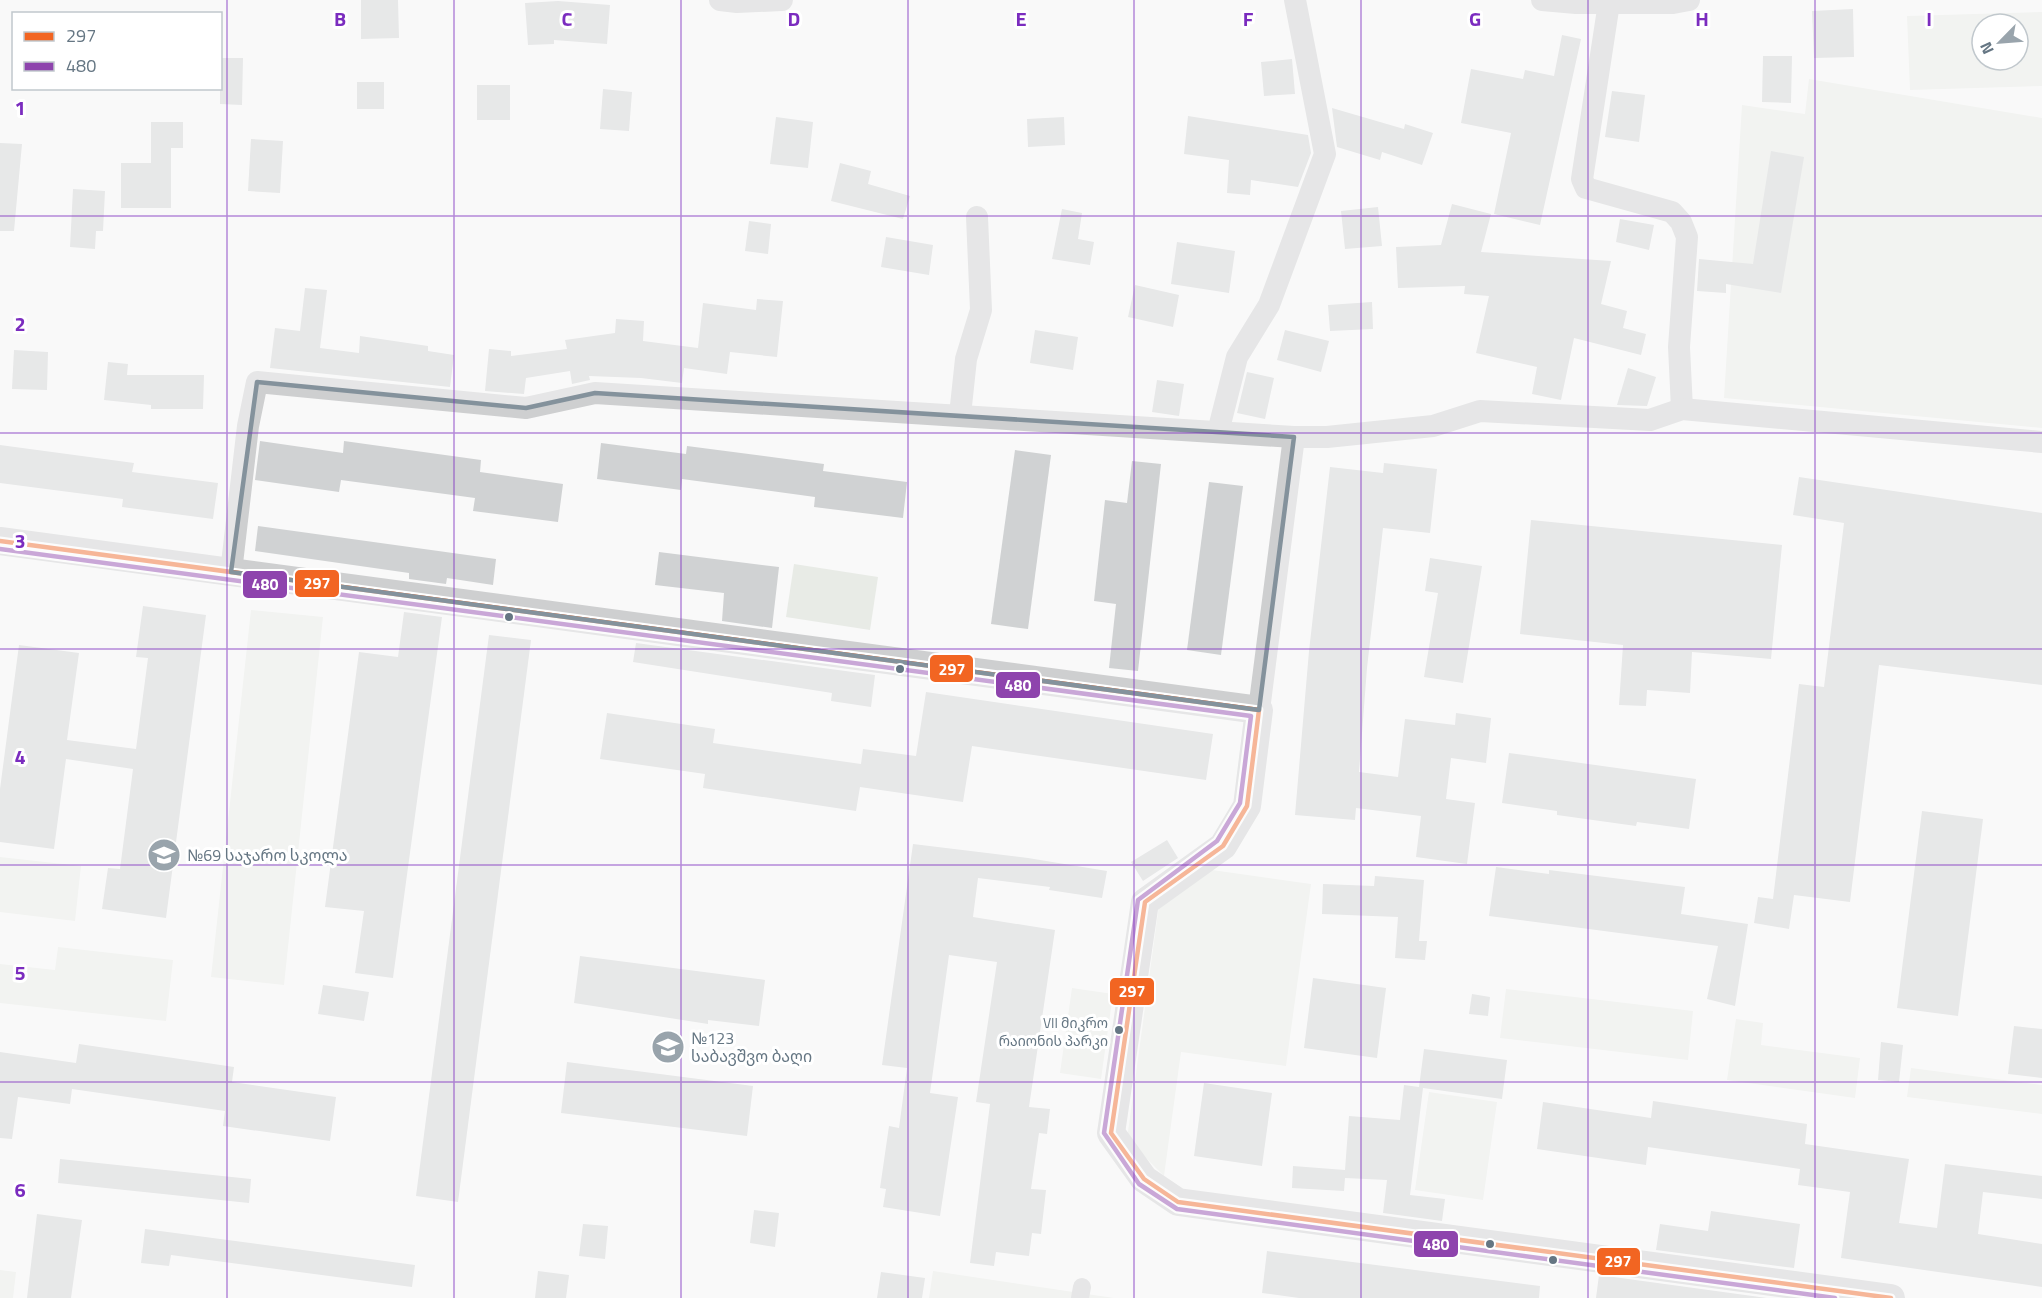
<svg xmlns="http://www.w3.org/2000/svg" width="2042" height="1298" viewBox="0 0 2042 1298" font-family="'Titillium Web','Noto Sans Georgian',sans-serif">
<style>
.green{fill:#e8ebe6;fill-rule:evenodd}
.building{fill:#d0d2d3}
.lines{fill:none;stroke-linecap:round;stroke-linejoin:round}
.pedestrian{stroke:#cecfd0;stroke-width:18}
.minor{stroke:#cecfd0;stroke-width:22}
.tertiary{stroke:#cecfd0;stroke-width:28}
.bus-1-casing{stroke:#fff;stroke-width:9}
.bus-2-casing{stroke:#fff;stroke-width:9}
.bus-1{stroke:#f26522;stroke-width:4.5}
.bus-2{stroke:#8e44ad;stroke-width:4.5}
.marked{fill:none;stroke:#84929c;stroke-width:4.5;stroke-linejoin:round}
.grid{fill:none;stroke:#7b2cbf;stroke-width:1.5;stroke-opacity:0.55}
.bus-dot{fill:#657683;stroke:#fff;stroke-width:2}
.labels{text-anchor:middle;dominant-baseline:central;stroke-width:6;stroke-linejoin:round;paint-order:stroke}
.bus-label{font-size:14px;fill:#657683;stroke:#fff;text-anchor:end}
.poi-label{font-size:16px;fill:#657683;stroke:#fff;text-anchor:start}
.grid-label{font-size:20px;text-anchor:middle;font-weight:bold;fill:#7b2cbf;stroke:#fff;stroke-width:6;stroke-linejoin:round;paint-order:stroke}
.line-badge{stroke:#fff;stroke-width:2}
.badge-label{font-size:16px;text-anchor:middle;font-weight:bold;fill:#fff}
</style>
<rect width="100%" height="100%" fill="#f9f9f9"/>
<!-- green -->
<g class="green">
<path d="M2042,12V86L1910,90L1907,16ZM1982,24H2018V60H1982Z"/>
<path d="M1809,79L2042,118V428L1724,398L1742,105L1805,114Z"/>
<path d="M794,564L878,577L870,630L786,617Z"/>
<path d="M251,610L323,617L284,985L211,977Z"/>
<path d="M0,857L81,866L75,921L0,912Z"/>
<path d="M1212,870L1311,884L1286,1066L1181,1052L1164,1176L1127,1139L1160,898Z"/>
<path d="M58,947L173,960L166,1021L0,1003V964L55,970Z"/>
<path d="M1072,988L1113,994L1101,1079L1060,1073Z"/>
<path d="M1506,989L1693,1011L1688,1060L1500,1038Z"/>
<path d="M1736,1019L1763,1023L1761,1045L1860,1058L1855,1098L1727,1080Z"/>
<path d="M1911,1068L2042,1085V1114L1907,1097Z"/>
<path d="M1429,1092L1497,1102L1483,1200L1415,1190Z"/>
<path d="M0,1270L16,1272L13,1298H0Z"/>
<path d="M933,1271L1114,1298H929Z"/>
</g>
<!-- building -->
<g class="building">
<path d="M361,0H398L399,38L361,39Z"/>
<path d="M558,1L610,5L607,44L554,40V44L528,45L525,3Z"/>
<path d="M1853,9L1854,57L1814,58L1812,11Z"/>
<path d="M1562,35L1581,39L1540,225L1494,214L1511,133L1461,123L1471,69L1523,79L1525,70L1554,76Z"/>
<path d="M1763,56H1792L1791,103L1762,102Z"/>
<path d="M220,58H243L242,105L220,104Z"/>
<path d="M1292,59L1295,94L1264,96L1261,62Z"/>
<rect x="357" y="82" width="27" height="27"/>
<rect x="477" y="85" width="33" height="35"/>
<path d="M603,89L632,92L629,131L600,129Z"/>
<path d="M1612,91L1645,95L1639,142L1605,137Z"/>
<path d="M1332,108L1404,129L1405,124L1433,133L1422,165L1382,152L1380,160L1337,147Z"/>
<path d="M1188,116L1308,135L1311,153L1298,187L1251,180L1250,195L1227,193L1229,160L1184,154Z"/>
<path d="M776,117L813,122L808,168L770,164Z"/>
<path d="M1064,117L1065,145L1028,147L1027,119Z"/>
<path d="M151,122H183V148H171V208H121V163H151Z"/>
<path d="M251,139L283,141L280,193L248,191Z"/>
<path d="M0,143L22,144L14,231H0Z"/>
<path d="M1771,151L1804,157L1781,293L1726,284V293L1697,291L1699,259L1753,264Z"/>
<path d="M840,163L871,171L868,184L910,196L903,219L831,201Z"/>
<path d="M73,189L105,191L103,231H96L95,249L70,247Z"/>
<path d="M1452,204L1491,214L1481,252L1611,261L1601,304L1627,311L1623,328L1646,334L1641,355L1574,338L1561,400L1532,394L1537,367L1476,353L1489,296L1464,294L1465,286L1398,288L1396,247L1441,245Z"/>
<path d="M1378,207L1382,246L1345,249L1341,211Z"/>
<path d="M1062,209L1082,213L1078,239L1094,242L1090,265L1052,259Z"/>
<path d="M1620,219L1654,225L1649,250L1616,242Z"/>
<path d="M749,221L771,224L768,254L745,251Z"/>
<path d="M886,237L933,245L929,275L881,267Z"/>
<path d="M1177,242L1235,251L1229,293L1171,284Z"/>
<path d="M1135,285L1179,295L1173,327L1128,317Z"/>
<path d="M305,288L327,290L320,348L359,353L360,336L428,346V351L454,355L450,387L270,368L275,328L300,331Z"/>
<path d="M757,299L783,301L777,357L730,352L727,374L684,368L682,383L641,378L589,376L590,380L572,384L570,371L526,378L524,394L485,391L489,349L511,351V356L567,349L565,340L615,333L616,319L644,321L643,341L698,348L703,303L756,310Z"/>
<path d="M1372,302L1373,329L1330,331L1328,305Z"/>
<path d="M1035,330L1078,337L1073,370L1030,363Z"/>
<path d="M1285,330L1329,341L1321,372L1277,360Z"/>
<path d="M14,350L48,352L47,390L12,389Z"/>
<path d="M108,362L128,364L127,375H204L203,409H151V405L104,400Z"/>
<path d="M1628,368L1656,377L1647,406L1617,405Z"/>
<path d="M1247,372L1274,378L1265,419L1237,413Z"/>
<path d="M1157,380L1184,384L1179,416L1152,412Z"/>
<path d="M260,441L343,453L344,441L481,460L480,472L563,484L558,522L473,511L475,498L341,480L339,492L255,480Z"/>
<path d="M601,443L686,454L687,446L824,464L823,471L907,482L903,518L814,507L815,497L682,479L681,490L597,479Z"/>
<path d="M0,445L134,463L132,472L218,483L213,519L122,507L123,499L0,483Z"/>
<path d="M1015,450L1051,455L1028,629L991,624Z"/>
<path d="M1132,461L1161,464L1138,671L1109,668L1116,604L1094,601L1105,500L1127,503Z"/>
<path d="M1384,463L1437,469L1430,533L1383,528L1367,668L1359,772L1398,777L1405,719L1455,725L1456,713L1491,718L1486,763L1451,758L1446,799L1475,803L1467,864L1416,857L1421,816L1356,808L1355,820L1295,815L1309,651L1330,467L1383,473Z"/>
<path d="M1799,477L2042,513V685L1879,665L1850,902L1794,895L1789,929L1754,923L1758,897L1773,899L1799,684L1824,687L1844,523L1793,515Z"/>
<path d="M1209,482L1243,486L1221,655L1187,650Z"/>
<path d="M1531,520L1782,545L1771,659L1692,652L1690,693L1647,690L1646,706L1619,705L1623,645L1520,634Z"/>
<path d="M258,526L496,559L493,585L447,578L446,584L409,579V573L255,551Z"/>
<path d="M659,552L779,567L772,628L722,621L724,593L655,585Z"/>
<path d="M1430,558L1482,566L1463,683L1424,677L1438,593L1425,591Z"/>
<path d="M143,606L206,615L166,918L102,909L108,868L120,869L133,769L66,759L54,849L0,842V789L19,645L79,653L67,740L136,749L148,658L136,657Z"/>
<path d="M404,612L442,617L393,978L355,973L364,911L325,907L359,652L398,657Z"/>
<path d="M489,635L531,640L458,1202L416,1196Z"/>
<path d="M636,643L875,675L871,707L831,701L832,693L633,662Z"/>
<path d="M926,692L1213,734L1206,780L972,746L963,802L860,787L856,811L703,788L705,774L600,759L607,713L715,729L713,743L861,764L863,749L916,756Z"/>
<path d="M1509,753L1696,779L1689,829L1637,822L1636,826L1557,815V811L1502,803Z"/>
<path d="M1922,811L1983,819L1958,1016L1897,1008Z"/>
<path d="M1167,840L1178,858L1143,881L1131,862Z"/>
<path d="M913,844L1028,858L1107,871L1102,898L1049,890L1050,887L978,878L973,917L1055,930L1029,1107L1050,1109L1047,1134L1039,1133L1031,1189L1046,1190L1041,1234L1032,1233L1029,1256L996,1252L994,1266L970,1263L990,1104L976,1102L997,962L949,955L930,1093L958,1097L940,1216L883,1207L886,1189L880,1188L889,1126L899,1128L907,1068L882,1065Z"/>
<path d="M1496,867L1549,874V870L1685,887L1681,914L1748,924L1735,1006L1707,999L1718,946L1489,916Z"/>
<path d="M1375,876L1424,880L1419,941H1427L1425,960L1395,958L1398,917L1322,914L1323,884L1374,886Z"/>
<path d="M580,956L765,980L759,1026L708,1020V1024L574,1003Z"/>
<path d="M1313,978L1386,988L1377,1058L1304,1048Z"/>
<path d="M323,985L369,992L364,1021L318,1014Z"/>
<path d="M1472,994L1490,997L1488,1016L1469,1014Z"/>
<path d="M2014,1026L2042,1029V1078L2008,1074Z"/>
<path d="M1881,1042L1903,1045L1899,1082L1878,1080Z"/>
<path d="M79,1044L234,1067L232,1082L336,1097L330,1141L223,1126L225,1111L72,1089L70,1104L18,1097L12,1139L0,1138V1052L76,1063Z"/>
<path d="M1424,1049L1507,1060L1502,1099L1423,1088L1410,1195L1445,1199L1442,1221L1383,1213L1387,1180L1345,1178L1344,1191L1292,1188L1293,1166L1345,1170L1349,1116L1400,1120L1404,1085L1419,1087Z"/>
<path d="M567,1062L753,1086L747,1136L561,1113Z"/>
<path d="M1204,1083L1272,1093L1262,1166L1194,1156Z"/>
<path d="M1653,1101L1807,1124L1805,1144L1909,1159L1899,1223L1937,1228L1945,1164L2042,1176V1199L1983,1192L1978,1234L2042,1244V1287L1841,1258L1850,1192L1798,1185L1800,1169L1648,1147L1646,1165L1537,1149L1543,1102L1651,1118Z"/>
<path d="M60,1159L251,1179L249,1203L58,1183Z"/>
<path d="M754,1210L779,1213L775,1247L750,1243Z"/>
<path d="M1711,1211L1800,1224L1794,1268L1656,1250L1660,1224L1708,1231Z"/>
<path d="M37,1214L82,1220L71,1298H27Z"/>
<path d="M583,1224L608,1226L605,1259L579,1256Z"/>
<path d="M145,1229L415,1265L412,1287L171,1255L169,1266L141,1263Z"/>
<path d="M1267,1251L1540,1286L1539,1298H1299L1262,1293Z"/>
<path d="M538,1271L569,1275L566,1298H535Z"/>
<path d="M881,1272L925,1278L922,1298H877Z"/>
<path d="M1599,1275L1767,1298H1596Z"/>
</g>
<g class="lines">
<!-- pedestrian -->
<path class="pedestrian" d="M1080,1298L1082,1287"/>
<!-- minor -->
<g class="minor">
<path d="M720,0L737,2L782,0"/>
<path d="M1542,0L1576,3H1673L1689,0"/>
<path d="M1609,3L1582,179L1586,188L1672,212L1681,222L1687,237L1679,347L1682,409"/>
<path d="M960,415L966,359L981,310L977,217"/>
<path d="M1218,432L1237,357L1269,305L1325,154L1295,0"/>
<path d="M231,572L248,426L257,382L526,408L595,393L1294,437H1327L1433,426L1480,411L1650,420L1682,409L2042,442"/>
<path d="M1259,710L1294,437"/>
</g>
<!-- tertiary -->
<path class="tertiary" d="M0,541L1259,710L1247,806L1223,846L1145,902L1111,1133L1144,1179L1178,1202L1891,1298"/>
<!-- bus-1 casing -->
<g class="bus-1-casing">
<path id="bus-1" d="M0,541L1259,710L1247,806L1223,846L1145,902L1111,1133L1144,1179L1178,1202L1891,1298"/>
</g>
<!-- bus-2 casing -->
<g class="bus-2-casing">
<path id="bus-2" d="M0,549L1251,716L1240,803L1217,841L1138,900L1104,1133L1139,1184L1177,1209L1835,1298"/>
</g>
<!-- bus-1 -->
<use href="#bus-1" class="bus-1"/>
<!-- bus-2 -->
<use href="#bus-2" class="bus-2"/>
</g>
<!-- marked area -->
<path d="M0 0H2042V1298H0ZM257,382L526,408L595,393L1294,437L1259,710L231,572Z" fill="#f9f9f9" fill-opacity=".55" fill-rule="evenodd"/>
<path class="marked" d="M257,382L526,408L595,393L1294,437L1259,710L231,572Z"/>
<!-- grid -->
<path class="grid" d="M227,0V1298M454,0V1298M681,0V1298M908,0V1298M1134,0V1298M1361,0V1298M1588,0V1298M1815,0V1298M0,216H2042M0,433H2042M0,649H2042M0,865H2042M0,1082H2042"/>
<!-- icons -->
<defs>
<g id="school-disc" transform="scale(1.725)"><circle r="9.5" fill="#99a4ac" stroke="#fff"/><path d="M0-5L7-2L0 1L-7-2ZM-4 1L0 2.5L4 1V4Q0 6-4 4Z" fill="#fff"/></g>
</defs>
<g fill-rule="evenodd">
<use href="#school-disc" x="164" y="855"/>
<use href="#school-disc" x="668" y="1047"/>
</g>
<!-- markers -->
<g class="bus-dot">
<circle cx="509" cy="617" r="5"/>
<circle cx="900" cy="669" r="5"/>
<circle cx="1119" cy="1030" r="5"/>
<circle cx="1490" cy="1244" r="5"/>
<circle cx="1553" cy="1260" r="5"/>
</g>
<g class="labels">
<!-- bus labels -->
<g class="bus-label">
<text x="1108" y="1022">VII მიკრო<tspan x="1108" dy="18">რაიონის პარკი</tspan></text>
</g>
<!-- poi labels -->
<g class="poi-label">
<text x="187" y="855">№69 საჯარო სკოლა</text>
<text x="691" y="1038">№123<tspan x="691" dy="18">საბავშვო ბაღი</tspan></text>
</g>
</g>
<g class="grid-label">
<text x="340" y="26">B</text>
<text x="567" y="26">C</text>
<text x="794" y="26">D</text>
<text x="1021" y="26">E</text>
<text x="1248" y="26">F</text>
<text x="1475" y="26">G</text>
<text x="1702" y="26">H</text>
<text x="1929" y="26">I</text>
<text x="20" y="115">1</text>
<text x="20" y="331">2</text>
<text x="20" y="548">3</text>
<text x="20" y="764">4</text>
<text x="20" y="980">5</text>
<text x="20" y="1197">6</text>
</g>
<g class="line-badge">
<rect x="294" y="569" width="46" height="29" rx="6" fill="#f26522"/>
<rect x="242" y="570" width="46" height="29" rx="6" fill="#8e44ad"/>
<rect x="929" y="654" width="45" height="29" rx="6" fill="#f26522"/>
<rect x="995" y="671" width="46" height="28" rx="6" fill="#8e44ad"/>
<rect x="1109" y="977" width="46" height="29" rx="6" fill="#f26522"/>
<rect x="1413" y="1230" width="46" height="28" rx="6" fill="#8e44ad"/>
<rect x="1596" y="1247" width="45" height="29" rx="6" fill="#f26522"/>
</g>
<g class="badge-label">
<text x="317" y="589">297</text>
<text x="265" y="590">480</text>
<text x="952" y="675">297</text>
<text x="1018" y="691">480</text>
<text x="1132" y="997">297</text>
<text x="1436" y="1250">480</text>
<text x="1618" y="1267">297</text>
</g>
<!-- legend -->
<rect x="12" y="12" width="210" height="78" fill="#ffffff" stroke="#c1c8cd" stroke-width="1.5"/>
<rect x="24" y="32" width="30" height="9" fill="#f26522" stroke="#c1c8cd" stroke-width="1.5"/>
<text x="66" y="42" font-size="18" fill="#657683">297</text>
<rect x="24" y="62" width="30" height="9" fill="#8e44ad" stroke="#c1c8cd" stroke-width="1.5"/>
<text x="66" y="72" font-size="18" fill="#657683">480</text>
<!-- north arrow -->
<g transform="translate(2000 42) rotate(245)"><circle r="28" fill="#ffffff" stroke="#c1c8cd" stroke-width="1.5"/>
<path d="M0-4.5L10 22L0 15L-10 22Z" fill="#99a4ac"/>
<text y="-9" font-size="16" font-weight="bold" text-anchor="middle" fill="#657683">N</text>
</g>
</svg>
